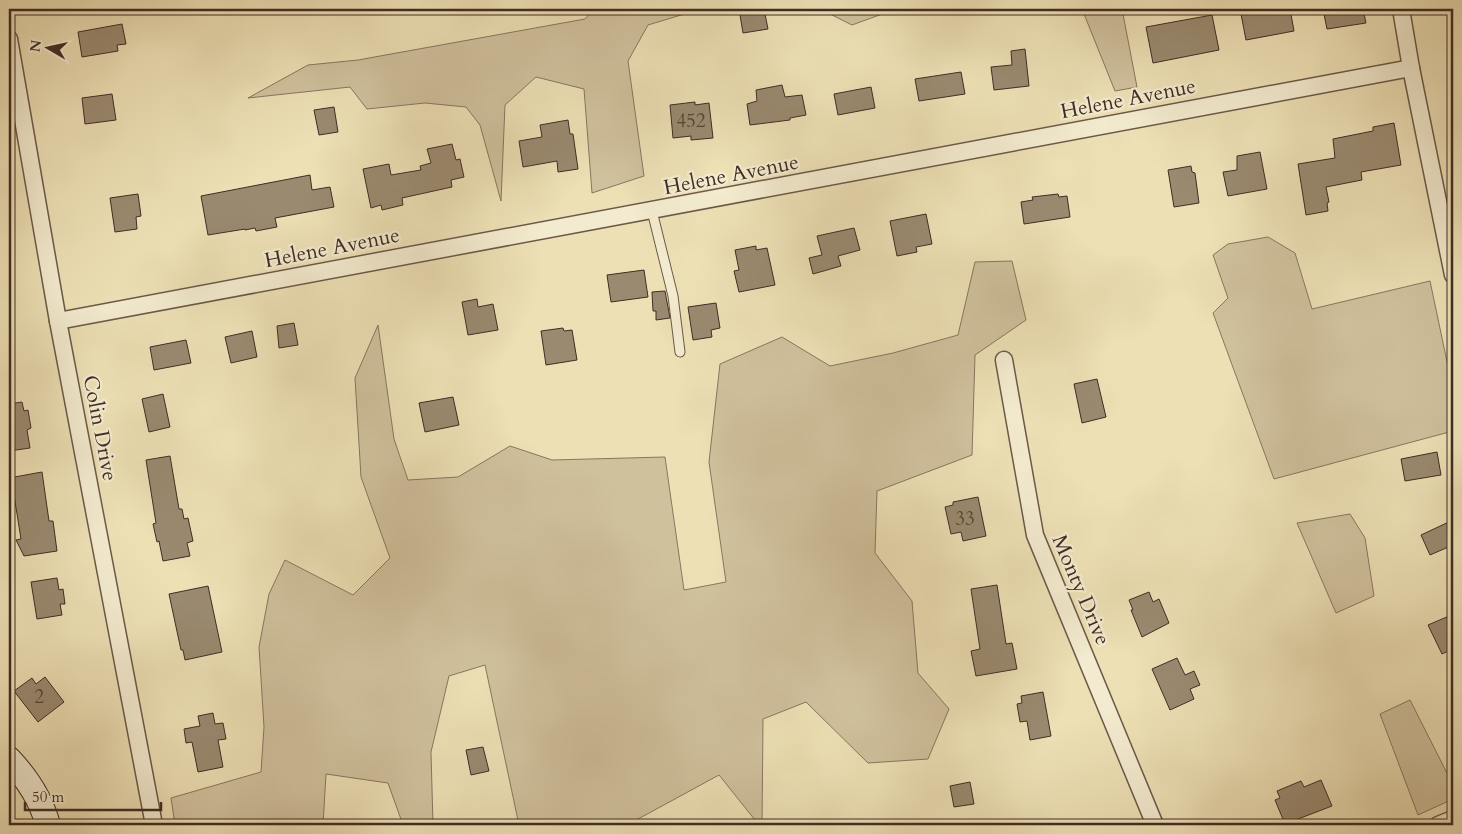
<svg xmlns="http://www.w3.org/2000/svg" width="1462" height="834" viewBox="0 0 1462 834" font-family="Cardo,serif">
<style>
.green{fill:#d0c19d;stroke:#887661}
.building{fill:#9a8a70;stroke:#412c25}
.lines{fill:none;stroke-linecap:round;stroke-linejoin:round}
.service-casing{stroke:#6c5949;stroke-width:11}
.minor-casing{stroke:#6c5949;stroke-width:19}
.secondary-casing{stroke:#412c25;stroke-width:26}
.service{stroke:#f3ebcf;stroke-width:9}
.minor{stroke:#f3ebcf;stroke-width:16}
.secondary{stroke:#f3ebcf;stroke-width:24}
.labels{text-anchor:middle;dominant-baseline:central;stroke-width:4.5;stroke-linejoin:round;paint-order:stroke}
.number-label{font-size:19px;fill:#574438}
.street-label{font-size:21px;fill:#412c25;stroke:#f3ebcf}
</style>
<rect width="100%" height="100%" fill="#ede0b5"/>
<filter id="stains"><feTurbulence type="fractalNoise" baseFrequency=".004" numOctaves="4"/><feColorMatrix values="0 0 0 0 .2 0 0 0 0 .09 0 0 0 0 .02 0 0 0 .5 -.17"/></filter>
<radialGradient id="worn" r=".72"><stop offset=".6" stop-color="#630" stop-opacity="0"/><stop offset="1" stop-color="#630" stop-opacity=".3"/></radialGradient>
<!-- green -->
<g class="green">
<path d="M594,9H701L648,25L628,61L644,176L592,193L584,89L536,77L505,105L501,201L480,125L466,107L425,103L367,109L350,87L248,98L308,65L358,60L585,19Z"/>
<path d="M820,9H896L852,25Z"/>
<path d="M1082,9H1122L1137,87L1115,91Z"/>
<path d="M1268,237L1295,253L1312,309L1430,281L1453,390V431L1274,479L1213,313L1228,298L1213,255L1228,244Z"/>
<path d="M1012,261L1026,320L975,355L972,455L877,491L875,553L912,601L918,673L949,709L928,759L868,763L806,702L763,719L762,825H759L719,775L627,825H519L485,665L449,676L431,752L433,825H403L388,783L326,774L323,825H175L171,798L261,772L264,727L259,647L269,594L285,560L353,595L390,558L361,477L355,378L378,325L394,439L408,480L458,477L510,446L552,460L665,457L684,590L726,582L709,462L720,364L782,337L830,366L893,353L958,335L975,262Z"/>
<path d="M1350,514L1365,538L1374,596L1336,613L1297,523Z"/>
<path d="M1410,700L1449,777H1453V799L1418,815L1380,714Z"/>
</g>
<!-- building -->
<g class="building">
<path d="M739,9H764L768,29L743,33Z"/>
<path d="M1273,9H1290L1294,31L1246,40L1241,14Z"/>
<path d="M1323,9H1363L1366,23L1327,29Z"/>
<path d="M1212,15L1219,50L1153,63L1146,27Z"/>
<path d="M122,24L126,44L117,45L118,51L82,57L78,32Z"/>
<path d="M1025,49L1029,86L994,90L991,67L1012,65L1011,51Z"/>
<path d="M961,72L965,94L919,101L915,79Z"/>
<path d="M782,85L785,97L802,95L806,115L790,118V120L750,125L747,104L757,101L756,90Z"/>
<path d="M871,87L875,108L838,115L834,94Z"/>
<path d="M112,94L116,120L85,124L82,98Z"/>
<path d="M695,102V105L709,103L713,138L691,140V136L673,138L670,105Z"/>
<path d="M334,107L338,132L319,135L314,110Z"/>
<path d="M568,120L570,134H573L578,169L558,172L557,161L523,167L519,141L542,137L540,125Z"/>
<path d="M1394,123L1401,165L1361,172L1362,180L1326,187L1329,202L1327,203L1328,211L1306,215L1298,164L1335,158L1333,139L1373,131V127Z"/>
<path d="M452,144L456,160L460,159L464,177L451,180L452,187L402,198L403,205L382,210L381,205L371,208L363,169L389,164L391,175L421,170L420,166L431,163L427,149Z"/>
<path d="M1260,152L1267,189L1228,196L1223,172L1237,170V156Z"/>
<path d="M1191,166L1192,172L1195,173L1199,203L1174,207L1168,170Z"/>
<path d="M310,175L312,190L330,187L334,207L275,218L277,227L256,231L255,228L245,230V229L208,235L201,196Z"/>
<path d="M138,194L141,216L136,217L137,229L115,232L110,198Z"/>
<path d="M1058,194L1059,197L1067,196L1070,217L1024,224L1021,202L1033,200L1032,197Z"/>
<path d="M926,214L932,244L916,247L917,252L897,256L890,221Z"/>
<path d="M854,228L860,250L838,256L841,266L813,274L809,258L822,255L817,236Z"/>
<path d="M756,246V250L767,248L775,285L739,292L734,271L739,270L735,250Z"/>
<path d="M644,270L648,297L611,302L607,275Z"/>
<path d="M665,291L670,318L656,320V311H653L652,292Z"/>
<path d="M477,299L478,307L493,304L498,330L468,335L462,302Z"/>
<path d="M716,303L720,328L711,330L712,337L693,340L688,307Z"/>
<path d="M294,323L298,345L279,348L277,326Z"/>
<path d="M563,328L564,331L572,330L577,360L546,365L541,331Z"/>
<path d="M252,331L257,357L231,363L225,337Z"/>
<path d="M186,340L191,363L154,370L150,347Z"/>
<path d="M1097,379L1106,417L1082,423L1074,384Z"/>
<path d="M163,394L170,427L149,432L142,399Z"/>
<path d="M453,397L459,425L425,432L419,403Z"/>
<path d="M22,402L24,411L28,410L31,428L27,430L30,448L9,451V404Z"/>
<path d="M1437,452L1441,475L1405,481L1401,459Z"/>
<path d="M170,456L179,509H182L184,519L188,518L193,541L187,543L190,556L163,561L159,541L157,542L153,524L156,523L146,460Z"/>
<path d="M42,472L49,521H53L57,551L24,556L16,540L21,539L14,495H9V478Z"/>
<path d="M978,497L986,536L963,541L961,532L951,534L945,507L953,505V502Z"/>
<path d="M1453,520V545L1430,555L1421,535Z"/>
<path d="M57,578L59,590L63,589L65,604H60L62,615L37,619L31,582Z"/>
<path d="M997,585L1006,644L1012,643L1017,669L976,676L971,651L980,649L971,589Z"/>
<path d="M208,586L222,652L185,660L183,650H181L169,594Z"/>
<path d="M1149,592L1153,602L1159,599L1169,623L1142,637L1131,610H1133L1129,600Z"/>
<path d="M1449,616L1453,625V649L1442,654L1428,625Z"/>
<path d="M1177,658L1185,675L1194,671L1200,685L1190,689L1194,699L1170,710L1152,669Z"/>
<path d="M45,677L64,702L38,722L14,691L32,678L36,684Z"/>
<path d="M1043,692L1051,736L1030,740L1027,721L1020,722L1017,704L1022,703L1021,696Z"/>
<path d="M213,713L215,724L223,723L226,739L218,740L223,767L198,772L192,742L186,743L184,729L200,726L198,716Z"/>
<path d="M483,747L489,771L471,775L466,750Z"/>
<path d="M1321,780L1332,806L1285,824L1275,800L1280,798L1277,791L1301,781L1304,787Z"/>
<path d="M970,782L974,804L954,807L950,786Z"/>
</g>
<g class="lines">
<!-- service casing -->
<g class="service-casing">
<path id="service" d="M652,211L673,296L680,352"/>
</g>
<!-- minor casing -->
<g class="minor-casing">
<g id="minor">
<path d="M1401,9L1411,68L1453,275"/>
<path d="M9,39L58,321L154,825"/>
<path d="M58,321L1411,68"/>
<path d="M1004,360L1035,535L1155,825"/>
<path d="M1438,825L1453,819"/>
</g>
</g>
<!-- secondary casing -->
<g class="secondary-casing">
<path id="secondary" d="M9,759C27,778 41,799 48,825"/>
</g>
<!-- service -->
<use href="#service" class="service"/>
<!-- minor -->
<use href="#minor" class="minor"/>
<!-- secondary -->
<use href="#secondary" class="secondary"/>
</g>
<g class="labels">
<!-- number labels -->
<g class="number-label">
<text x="691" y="121">452</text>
<text x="965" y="519">33</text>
<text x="39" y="697">2</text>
</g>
<!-- street labels -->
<g class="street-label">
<text transform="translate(1128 99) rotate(-11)">Helene Avenue</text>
<text transform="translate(731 175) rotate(-11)">Helene Avenue</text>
<text transform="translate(332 248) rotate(-11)">Helene Avenue</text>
<text transform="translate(100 428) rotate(79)">Colin Drive</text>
<text transform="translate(1081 590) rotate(67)">Monty Drive</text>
</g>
</g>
<!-- margin -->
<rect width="1462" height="834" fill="none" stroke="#ede0b5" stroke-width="30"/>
<rect x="10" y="10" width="1442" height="814" fill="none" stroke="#412c25" stroke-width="2.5"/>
<rect x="15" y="15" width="1432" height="804" fill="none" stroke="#412c25"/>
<!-- north arrow -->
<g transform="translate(48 48) rotate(279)" stroke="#f3ebcf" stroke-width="4" paint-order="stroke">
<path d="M0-4L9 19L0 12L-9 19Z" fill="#412c25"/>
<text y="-8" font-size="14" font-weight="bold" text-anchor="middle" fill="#412c25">N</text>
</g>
<!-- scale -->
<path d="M25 802v8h136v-8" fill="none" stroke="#412c25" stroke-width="2.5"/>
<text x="32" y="802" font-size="15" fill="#412c25" stroke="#f3ebcf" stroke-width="4" paint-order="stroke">50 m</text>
<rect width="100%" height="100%" filter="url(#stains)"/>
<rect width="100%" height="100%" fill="url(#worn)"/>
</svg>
